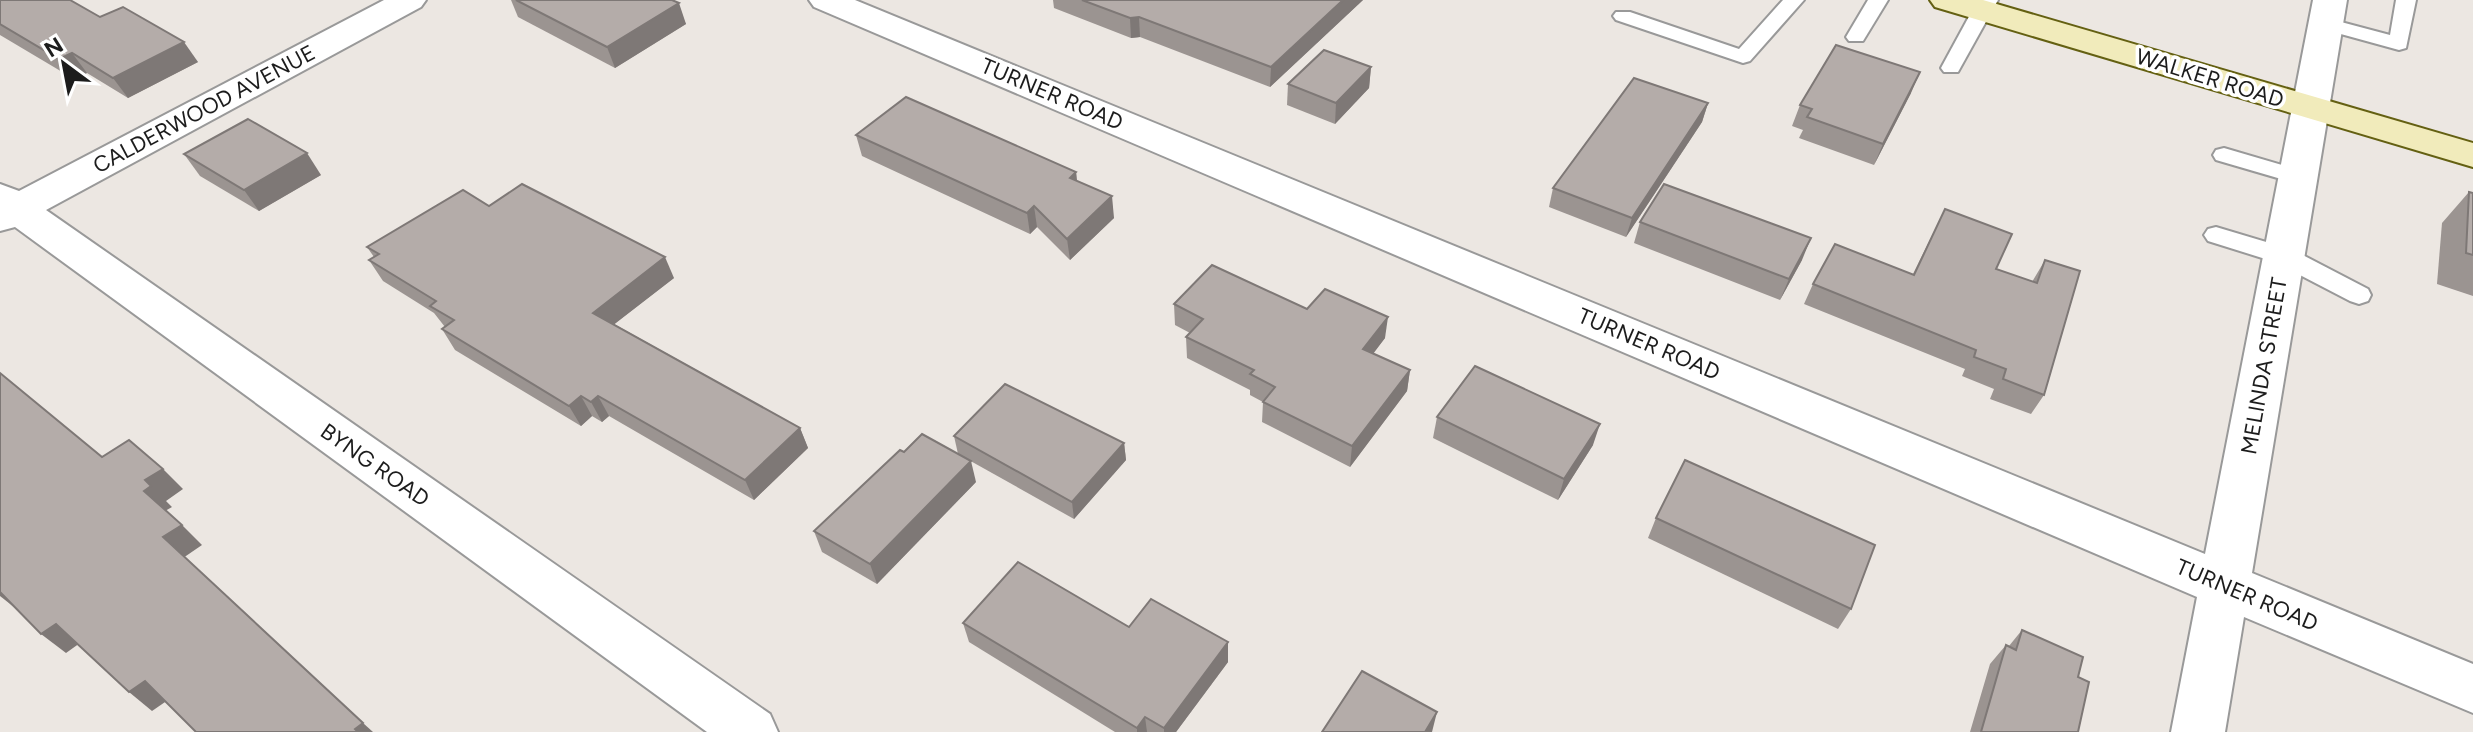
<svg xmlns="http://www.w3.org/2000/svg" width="2473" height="732" viewBox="0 0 2473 732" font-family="Figtree,sans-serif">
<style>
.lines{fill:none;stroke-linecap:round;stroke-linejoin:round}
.lane-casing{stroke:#999;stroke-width:4}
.street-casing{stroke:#999;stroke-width:4}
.secondary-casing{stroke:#646012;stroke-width:4}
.lane{fill:#fff;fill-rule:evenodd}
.street{fill:#fff;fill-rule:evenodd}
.secondary{fill:#f1ebbb;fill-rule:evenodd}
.wall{fill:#9b9491}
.shaded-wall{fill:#7e7876}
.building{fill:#b4aca9;stroke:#7e7876;stroke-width:2}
.labels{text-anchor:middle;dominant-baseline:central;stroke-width:7;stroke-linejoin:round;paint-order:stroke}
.street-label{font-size:22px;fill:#1c1c1c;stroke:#fff}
</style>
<rect width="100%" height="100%" fill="#ece7e2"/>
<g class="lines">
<!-- lane casing -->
<g class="lane-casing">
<g id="lane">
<path d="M1783,0H1804L1750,61L1743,63L1616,20L1613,16L1616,12H1630L1739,49Z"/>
<path d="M1868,0H1888L1863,41H1849L1846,37Z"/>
<path d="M1978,0H1998L1958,72H1944L1941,68Z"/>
<path d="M2396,0H2416L2406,48L2399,50L2319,28L2316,24L2326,18L2390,35Z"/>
<path d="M2224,148L2306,172L2309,177L2306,182L2298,184L2216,160L2213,155L2216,150Z"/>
<path d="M2216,227L2293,250L2368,289L2371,295L2368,301L2359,304L2350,301L2275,262L2208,241L2204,235L2208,229Z"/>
</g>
</g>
<!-- street casing -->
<g class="street-casing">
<g id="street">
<path d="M384,0H426L421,7L46,210L770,714L778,732H707L15,227L0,231V184L19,191Z"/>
<path d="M809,0H855L2205,554L2313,0H2347L2252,573L2473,664V713L2244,617L2225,732H2171L2197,597L814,7Z"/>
</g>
</g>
<!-- secondary casing -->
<g class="secondary-casing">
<path id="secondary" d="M1930,0H1983L2473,143V167L1935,7Z"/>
</g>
<!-- lane -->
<use href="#lane" class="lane"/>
<!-- street -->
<use href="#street" class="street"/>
<!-- secondary -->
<use href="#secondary" class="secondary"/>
</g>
<!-- wall -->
<g class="wall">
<path d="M0,0L100,17L198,62L128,98L87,73L74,79L0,35Z"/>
<path d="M511,0H672L686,24L615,68L518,17Z"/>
<path d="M1053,0H1363L1270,87L1140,37L1131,38L1054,8Z"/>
<path d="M1371,67L1369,88L1335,124L1287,105L1288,84Z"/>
<path d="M1911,93L1874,165L1799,138L1803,130L1792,126L1800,105Z"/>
<path d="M1708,103L1702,122L1626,237L1549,207L1553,188Z"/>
<path d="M856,135L1076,172L1077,181L1114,218L1070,260L1037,227L1030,234L862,156Z"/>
<path d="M184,154L321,175L259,211L200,176Z"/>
<path d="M2469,192L2473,193V296L2437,284L2442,223Z"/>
<path d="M489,206L674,278L614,324L800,428L808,448L754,500L609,416L602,422L592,416L581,426L455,350L442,329L445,327L434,313L383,281L369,260L374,257L367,247Z"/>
<path d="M1945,209L1996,269L2032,282L2045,260L2044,395L2031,414L1990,399L1994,389L1962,376L1965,369L1804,304L1813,284L1913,274Z"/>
<path d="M1640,222L1802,260L1780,300L1634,243Z"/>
<path d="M1174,304L1307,309L1385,338L1373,353L1410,370L1407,391L1350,467L1262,422L1263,402L1250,395V390L1187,358L1186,337L1190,333L1175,325Z"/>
<path d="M1437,417L1593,445L1558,500L1433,438Z"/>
<path d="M954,436L1124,443L1126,460L1074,519L958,454Z"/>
<path d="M976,482L877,584L822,552L814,531Z"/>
<path d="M1656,518L1851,609L1838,629L1648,538Z"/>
<path d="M963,623L1129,627L1228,662L1176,732H1115L969,642Z"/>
<path d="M2022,630L2078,677V732H1970L1990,664L2006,645L2009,646Z"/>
</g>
<!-- shaded-wall -->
<g class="shaded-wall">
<path d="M1343,0H1363L1270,87L1271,67Z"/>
<path d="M679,3L686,24L615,68L607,47Z"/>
<path d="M1139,17L1140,37L1131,38L1130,18Z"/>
<path d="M184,42L198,62L128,98L113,78Z"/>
<path d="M72,53L87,73L74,79L59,59Z"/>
<path d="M1371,67L1369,88L1335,124L1336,103Z"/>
<path d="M1920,72L1911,93L1874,165L1883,144Z"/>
<path d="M1708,103L1702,122L1626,237L1632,218Z"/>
<path d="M307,153L321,175L259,211L244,190Z"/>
<path d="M1076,172L1078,193L1070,178Z"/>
<path d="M1112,196L1114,218L1070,260L1067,239Z"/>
<path d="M1034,206L1037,227L1030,234L1027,213Z"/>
<path d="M1811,238L1802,260L1780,300L1789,279Z"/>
<path d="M665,257L674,278L603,333L593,313Z"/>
<path d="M1388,317L1385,338L1361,370L1363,349Z"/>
<path d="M1410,370L1407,391L1350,467L1352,446Z"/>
<path d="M581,396L592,416L581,426L569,406Z"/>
<path d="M598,396L609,416L602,422L591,402Z"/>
<path d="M1600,424L1593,445L1558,500L1564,479Z"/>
<path d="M800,428L808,448L754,500L745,480Z"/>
<path d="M1124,443L1126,460L1074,519L1072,502Z"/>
<path d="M971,461L976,482L877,584L870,564Z"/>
<path d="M163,469L183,489L166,501L172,507L165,511L144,491L145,480Z"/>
<path d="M182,525L202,545L183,558L163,537Z"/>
<path d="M0,592L19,611L0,596Z"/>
<path d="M56,624L80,643L66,653L41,634Z"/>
<path d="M1228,642V662L1176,732H1164V728Z"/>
<path d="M145,681L168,700L152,711L129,692Z"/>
<path d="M1437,712L1432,732H1425Z"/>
<path d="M1145,717L1147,732H1137V728Z"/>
<path d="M363,723L373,732H358L355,729Z"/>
</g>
<!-- building -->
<g class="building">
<path d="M0,0H70L100,17L123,7L184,42L113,78L72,53L59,59L0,24Z"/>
<path d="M516,0H672L679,3L607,47Z"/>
<path d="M1082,0H1343L1271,67L1139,17L1130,18Z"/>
<path d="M1836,45L1920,72L1883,144L1807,117L1812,109L1800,105Z"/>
<path d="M1324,50L1371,67L1336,103L1288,84Z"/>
<path d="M1634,78L1708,103L1632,218L1553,188Z"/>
<path d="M906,97L1076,172L1070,178L1112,196L1067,239L1034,206L1027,213L856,135Z"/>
<path d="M248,119L307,153L244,190L184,154Z"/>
<path d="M522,184L665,257L593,313L800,428L745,480L598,396L591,402L581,396L569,406L442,329L454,320L430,306L436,301L369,260L379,254L367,247L463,190L489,206Z"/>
<path d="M1664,184L1811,238L1789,279L1640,222Z"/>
<path d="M2469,192L2473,193V255L2466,253Z"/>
<path d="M1945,209L2012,234L1996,269L2037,283L2045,260L2080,271L2044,395L2003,379L2006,369L1974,357L1976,350L1813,284L1835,244L1914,275Z"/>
<path d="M1212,265L1307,309L1325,289L1388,317L1363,349L1410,370L1352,446L1263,402L1275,387L1250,374L1254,370L1186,337L1203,319L1174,304Z"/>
<path d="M1475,366L1600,424L1564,479L1437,417Z"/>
<path d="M0,373L102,457L129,440L163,469L145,480L151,486L144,491L182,525L163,537L363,723L355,729L358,732H196L145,681L129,692L56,624L41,634L0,592Z"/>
<path d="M1005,384L1124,443L1072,502L954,436Z"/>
<path d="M922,434L971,461L870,564L814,531L900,450L904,452Z"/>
<path d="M1685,460L1875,545L1851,609L1656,518Z"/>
<path d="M1018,562L1129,627L1151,599L1228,642L1164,728L1145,717L1137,728L963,623Z"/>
<path d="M2022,630L2083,657L2078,677L2089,682L2078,732H1981L2006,645L2016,650Z"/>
<path d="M1362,671L1437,712L1425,732H1322Z"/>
</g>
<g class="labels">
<!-- street labels -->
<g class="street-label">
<text transform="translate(2210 78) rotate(17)">WALKER ROAD</text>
<text transform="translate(1052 94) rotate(23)">TURNER ROAD</text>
<text transform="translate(204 109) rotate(-28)">CALDERWOOD AVENUE</text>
<text transform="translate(1649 344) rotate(23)">TURNER ROAD</text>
<text transform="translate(2264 366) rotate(-80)">MELINDA STREET</text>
<text transform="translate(375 465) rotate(35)">BYNG ROAD</text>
<text transform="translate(2247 595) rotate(23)">TURNER ROAD</text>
</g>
</g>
<!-- north arrow -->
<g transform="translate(64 64) rotate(328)" stroke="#ffffff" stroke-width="6" paint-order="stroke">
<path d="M0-6L14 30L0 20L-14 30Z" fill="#1c1c1c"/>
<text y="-12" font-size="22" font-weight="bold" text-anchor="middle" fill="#1c1c1c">N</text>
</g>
</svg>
